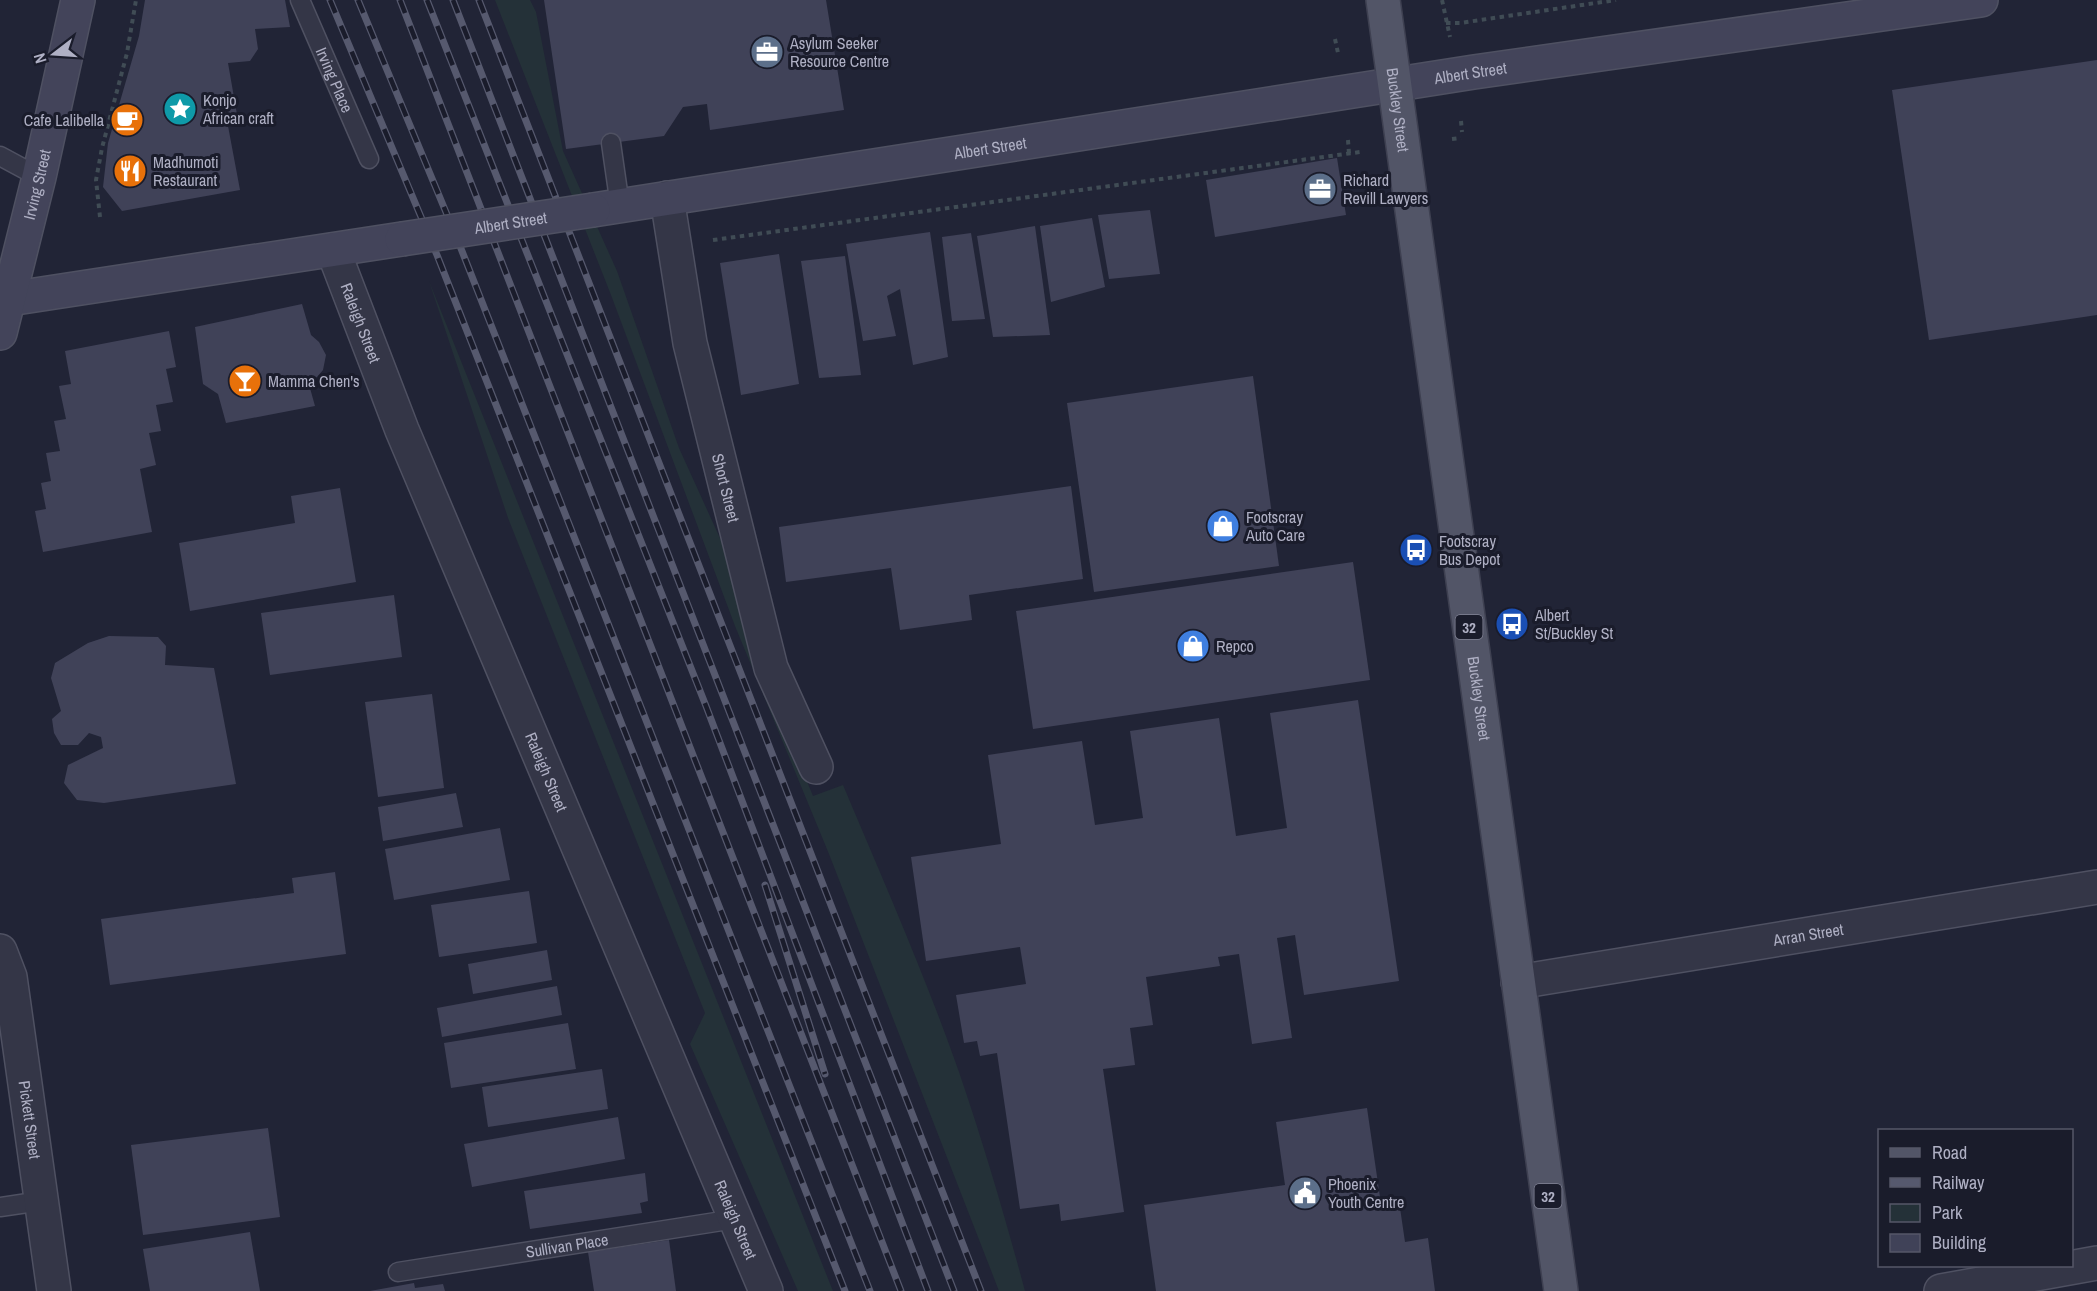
<svg xmlns="http://www.w3.org/2000/svg" width="2097" height="1291" viewBox="0 0 2097 1291" font-family="'Archivo Narrow',sans-serif">
<style>
.green{fill:#243138}
.building{fill:#404258}
.lines{fill:none;stroke-linecap:round;stroke-linejoin:round}
.lane-casing{stroke:#4f5162;stroke-width:21}
.street-casing{stroke:#4f5162;stroke-width:36}
.secondary-casing{stroke:#4f5162;stroke-width:36}
.primary-casing{stroke:#3e4051;stroke-width:36}
.path{stroke:#404c55;stroke-width:4;stroke-dasharray:4.5 4.5;stroke-linecap:butt}
.lane{stroke:#343647;stroke-width:18}
.street{stroke:#343647;stroke-width:33}
.secondary{stroke:#43445a;stroke-width:33}
.primary{stroke:#525567;stroke-width:33}
.rail-casing{stroke:#56596e;stroke-width:7}
.rail{stroke:#1a1c2b;stroke-width:4.5;stroke-dasharray:14;stroke-linecap:butt}
.secondary-bridge-casing{stroke:#4f5162;stroke-width:36;stroke-linecap:butt}
.secondary-bridge{stroke:#43445a;stroke-width:33}
.labels{text-anchor:middle;dominant-baseline:central;stroke-width:6;stroke-linejoin:round;paint-order:stroke}
.shield{fill:#1a1c2b;stroke:#828496;stroke-width:1.5}
.shield-label{font-size:15px;font-weight:bold;fill:#afb0c4}
.poi-label{font-size:16px;fill:#afb0c4;stroke:#1a1c2b;text-anchor:start}
.street-label{font-size:16px;fill:#afb0c4;stroke:#1a1c2b}
</style>
<rect width="100%" height="100%" fill="#212436"/>
<!-- green -->
<g class="green">
<path d="M495,0H530L536,12L563,151L617,271L679,448L734,569L759,664L813,796L843,785C883,880 925,975 959,1072C984,1145 1005,1217 1025,1291H999L829,854L735,626L611,295Z"/>
<path d="M429,281L833,1291H798L690,1044L705,1013L508,518Z"/>
</g>
<!-- building -->
<g class="building">
<path d="M145,0H285L290,27L255,29L258,49L250,61L228,63L239,126H228L240,190L122,211L103,187L108,143L139,36Z"/>
<path d="M544,0H826L844,110L710,130L707,104L683,107L664,136L566,149Z"/>
<path d="M2097,60V315L1929,340L1892,90Z"/>
<path d="M1337,158L1346,215L1215,237L1206,180Z"/>
<path d="M1150,210L1160,274L1109,279L1098,215Z"/>
<path d="M1092,218L1105,287L1051,302L1040,226Z"/>
<path d="M1035,226L1050,335L993,337L977,236Z"/>
<path d="M930,232L948,357L913,365L900,289L887,296L896,336L863,341L846,244Z"/>
<path d="M971,233L985,319L952,321L942,237Z"/>
<path d="M779,254L799,384L741,395L720,263Z"/>
<path d="M845,256L861,375L819,378L801,261Z"/>
<path d="M302,304L311,335L319,342L326,355L323,370L317,377L308,381L315,406L226,423L218,394L203,384L195,327Z"/>
<path d="M169,331L176,367L166,369L173,402L156,405L161,431L149,433L156,465L140,469L152,532L43,552L35,511L46,509L41,483L51,481L46,453L60,451L54,421L66,419L59,386L71,384L65,351Z"/>
<path d="M1253,376L1279,566L1094,592L1067,403Z"/>
<path d="M1071,486L1083,579L969,595L972,620L900,630L891,568L786,582L779,527Z"/>
<path d="M340,488L356,582L190,611L179,543L295,523L291,496Z"/>
<path d="M1353,562L1370,680L1033,729L1016,611Z"/>
<path d="M394,595L402,657L270,675L261,613Z"/>
<path d="M109,636L158,637L166,646L165,665L214,668L236,784L104,803L77,800L64,783L68,765L103,748L101,737L89,733L78,745H61L54,733L52,719L61,711L51,678L55,663L88,643Z"/>
<path d="M432,694L444,788L378,797L365,702Z"/>
<path d="M1358,700L1399,981L1304,995L1295,935L1277,938L1292,1038L1252,1044L1239,954L1218,957L1220,966L1146,977L1153,1025L1130,1028L1135,1065L1103,1069L1124,1212L1061,1221L1059,1204L1020,1209L997,1053L980,1056L977,1041L964,1043L956,995L1026,984L1020,947L926,961L911,857L1001,844L988,755L1082,741L1095,825L1143,818L1130,731L1219,718L1236,836L1287,828L1270,713Z"/>
<path d="M456,793L463,827L383,841L378,807Z"/>
<path d="M500,828L510,880L394,900L385,849Z"/>
<path d="M335,872L346,954L110,985L101,919L294,893L292,878Z"/>
<path d="M529,891L537,943L439,957L431,905Z"/>
<path d="M547,950L552,980L473,994L468,964Z"/>
<path d="M557,986L562,1015L442,1037L437,1008Z"/>
<path d="M568,1023L576,1069L451,1088L444,1043Z"/>
<path d="M602,1069L608,1109L488,1127L482,1087Z"/>
<path d="M1367,1108L1381,1204L1399,1201L1405,1242L1428,1238L1435,1291H1156L1144,1205L1285,1185L1276,1122Z"/>
<path d="M618,1117L625,1159L472,1187L464,1144Z"/>
<path d="M268,1128L280,1217L143,1235L131,1145Z"/>
<path d="M645,1173L648,1201L640,1203L642,1213L530,1229L524,1191Z"/>
<path d="M250,1232L260,1291H150L143,1249Z"/>
<path d="M669,1240L676,1291H594L588,1252Z"/>
<path d="M414,1283L415,1288L443,1284L445,1291H370Z"/>
</g>
<g class="lines">
<!-- lane casing -->
<g class="lane-casing">
<g id="lane">
<path id="s1" d="M300,0L369,159"/>
<path d="M611,143L620,206"/>
<path d="M0,156L39,177"/>
<path d="M0,1207L41,1201"/>
<path id="s2" d="M398,1272L735,1219"/>
</g>
</g>
<!-- street casing -->
<g class="street-casing">
<g id="street">
<path id="s3" d="M667,198L690,343L771,668L816,767"/>
<path id="s4" d="M333,250L402,430L766,1291"/>
<path id="s5" d="M0,951L10,977L54,1291"/>
<path id="s6" d="M1518,982L2097,887"/>
<path d="M1941,1291L2097,1263"/>
</g>
</g>
<!-- secondary casing -->
<g class="secondary-casing">
<g id="secondary">
<path id="s7" d="M593,210L1474,72L1981,0"/>
<path d="M9,299L402,239"/>
<path id="s8" d="M0,333L39,177L78,0"/>
</g>
</g>
<!-- primary casing -->
<g class="primary-casing">
<g id="primary">
<path id="s9" d="M1383,0L1561,1291"/>
</g>
</g>
<!-- path -->
<g class="path">
<path d="M1442,0L1450,37"/>
<path d="M1446,23H1460L1616,0"/>
<path d="M1335,39L1338,53"/>
<path d="M1461,121L1462,132"/>
<path d="M1452,139L1461,138"/>
<path d="M1348,140L1349,154"/>
<path d="M100,217L96,180L102,148L127,53L136,0"/>
<path d="M713,240L1360,152"/>
</g>
<!-- lane -->
<use href="#lane" class="lane"/>
<!-- street -->
<use href="#street" class="street"/>
<!-- secondary -->
<use href="#secondary" class="secondary"/>
<!-- primary -->
<use href="#primary" class="primary"/>
<!-- rail casing -->
<g class="rail-casing">
<g id="rail">
<path d="M330,0L437,255L845,1291"/>
<path d="M358,0L460,246L870,1291"/>
<path d="M400,0L901,1291"/>
<path d="M427,0L706,706L928,1291"/>
<path d="M453,0L954,1291"/>
<path d="M479,0L981,1291"/>
<path d="M765,885L825,1074"/>
</g>
</g>
<!-- rail -->
<use href="#rail" class="rail"/>
<!-- secondary-bridge casing -->
<g class="secondary-bridge-casing">
<g id="secondary-bridge">
<path id="s10" d="M402,239L593,210"/>
</g>
</g>
<!-- secondary-bridge -->
<use href="#secondary-bridge" class="secondary-bridge"/>
</g>
<!-- icons -->
<defs>
<g id="office-disc" transform="scale(1.725)"><circle r="9.5" fill="#5c6f8a" stroke="#1a1c2b"/><path d="M-6-3h4V-5.5h4V-3h4V5H-6ZM-1-4.5V-3h2v-1.5ZM-6 0V1H6V0Z" fill="#fff"/></g>
<g id="sight-disc" transform="scale(1.725)"><circle r="9.5" fill="#0f9aa8" stroke="#1a1c2b"/><path d="M0-6L1.8-2.2L6-1.7L2.9 1.2L3.7 5.4L0 3.3L-3.7 5.4L-2.9 1.2L-6-1.7L-1.8-2.2Z" fill="#fff"/></g>
<g id="cafe-disc" transform="scale(1.725)"><circle r="9.5" fill="#e8710a" stroke="#1a1c2b"/><path d="M-5.5-4.5H6V0H3Q3 3.5 0 3.5H-2.5Q-5.5 3.5-5.5 0ZM3-3.2v2h1.7v-2ZM-6 4.5H4V6H-6Z" fill="#fff"/></g>
<g id="restaurant-disc" transform="scale(1.725)"><circle r="9.5" fill="#e8710a" stroke="#1a1c2b"/><path d="M-5-6h1v4h1v-4h1v4h1v-4h1v5L-1.5 .5V6h-2V.5L-5-1ZM5-6V6H3V1.5H1.5Q1.5-4 5-6Z" fill="#fff"/></g>
<g id="bar-disc" transform="scale(1.725)"><circle r="9.5" fill="#e8710a" stroke="#1a1c2b"/><path d="M-6-5H6L.8 .8V4.5H3.5V6h-7V4.5H-.8V.8Z" fill="#fff"/></g>
<g id="shop-disc" transform="scale(1.725)"><circle r="9.5" fill="#3f7fe0" stroke="#1a1c2b"/><path d="M-5-2.5h2.3a2.7 3.5 0 0 1 5.4 0H5L5.5 6h-11ZM-1.5-2.5h3a1.5 2.3 0 0 0-3 0Z" fill="#fff"/></g>
<g id="bus-disc" transform="scale(1.725)"><circle r="9.5" fill="#1a4fb4" stroke="#1a1c2b"/><path d="M-5-6H5V4H4V6H2V4H-2V6H-4V4H-5ZM-3.5-4V0h7V-4ZM-3.5 1.2v1.5H-2V1.2ZM2 1.2v1.5H3.5V1.2Z" fill="#fff"/></g>
<g id="civic-disc" transform="scale(1.725)"><circle r="9.5" fill="#5c6f8a" stroke="#1a1c2b"/><path d="M-.6-6.5H3V-4.5H.6V-3L4-1V1h2V6H-6V1h2V-1L-.6-3ZM-1.2 2.5V6h2.4V2.5Z" fill="#fff"/></g>
</defs>
<g fill-rule="evenodd">
<use href="#office-disc" x="767" y="52"/>
<use href="#sight-disc" x="180" y="109"/>
<use href="#cafe-disc" x="127" y="120"/>
<use href="#restaurant-disc" x="130" y="171"/>
<use href="#office-disc" x="1320" y="189"/>
<use href="#bar-disc" x="245" y="381"/>
<use href="#shop-disc" x="1223" y="526"/>
<use href="#bus-disc" x="1416" y="550"/>
<use href="#bus-disc" x="1512" y="624"/>
<use href="#shop-disc" x="1193" y="646"/>
<use href="#civic-disc" x="1305" y="1193"/>
</g>
<g class="labels">
<!-- shield labels -->
<g class="shield">
<rect x="1455.5" y="615" width="27" height="24" rx="4.5"/>
<rect x="1534.5" y="1184" width="27" height="24" rx="4.5"/>
</g>
<g class="shield-label">
<text x="1469" y="627">32</text>
<text x="1548" y="1196">32</text>
</g>
<!-- poi labels -->
<g class="poi-label">
<text x="790" y="43">Asylum Seeker<tspan x="790" dy="18">Resource Centre</tspan></text>
<text x="203" y="100">Konjo<tspan x="203" dy="18">African craft</tspan></text>
<text x="104" y="120" text-anchor="end">Cafe Lalibella</text>
<text x="153" y="162">Madhumoti<tspan x="153" dy="18">Restaurant</tspan></text>
<text x="1343" y="180">Richard<tspan x="1343" dy="18">Revill Lawyers</tspan></text>
<text x="268" y="381">Mamma Chen's</text>
<text x="1246" y="517">Footscray<tspan x="1246" dy="18">Auto Care</tspan></text>
<text x="1439" y="541">Footscray<tspan x="1439" dy="18">Bus Depot</tspan></text>
<text x="1535" y="615">Albert<tspan x="1535" dy="18">St/Buckley St</tspan></text>
<text x="1216" y="646">Repco</text>
<text x="1328" y="1184">Phoenix<tspan x="1328" dy="18">Youth Centre</tspan></text>
</g>
<!-- street labels -->
<g class="street-label">
<text stroke="none"><textPath href="#s7" startOffset="888">Albert Street</textPath></text>
<text stroke="none"><textPath href="#s1" startOffset="87">Irving Place</textPath></text>
<text stroke="none"><textPath href="#s9" startOffset="111">Buckley Street</textPath></text>
<text stroke="none"><textPath href="#s7" startOffset="402">Albert Street</textPath></text>
<text stroke="none"><textPath href="#s8" startOffset="153">Irving Street</textPath></text>
<text stroke="none"><textPath href="#s10" startOffset="110">Albert Street</textPath></text>
<text stroke="none"><textPath href="#s4" startOffset="78">Raleigh Street</textPath></text>
<text stroke="none"><textPath href="#s3" startOffset="296">Short Street</textPath></text>
<text stroke="none"><textPath href="#s9" startOffset="705">Buckley Street</textPath></text>
<text stroke="none"><textPath href="#s4" startOffset="564">Raleigh Street</textPath></text>
<text stroke="none"><textPath href="#s6" startOffset="294">Arran Street</textPath></text>
<text stroke="none"><textPath href="#s5" startOffset="172">Pickett Street</textPath></text>
<text stroke="none"><textPath href="#s4" startOffset="1050">Raleigh Street</textPath></text>
<text stroke="none"><textPath href="#s2" startOffset="171">Sullivan Place</textPath></text>
</g>
</g>
<!-- legend -->
<rect x="1878" y="1129" width="195" height="138" fill="#1a1c2b" stroke="#565768" stroke-width="1.5"/>
<rect x="1890" y="1148" width="30" height="9" fill="#525567" stroke="#565768" stroke-width="1.5"/>
<text x="1932" y="1159" font-size="18" fill="#afb0c4">Road</text>
<rect x="1890" y="1178" width="30" height="9" fill="#56596e" stroke="#565768" stroke-width="1.5"/>
<text x="1932" y="1189" font-size="18" fill="#afb0c4">Railway</text>
<rect x="1890" y="1204" width="30" height="18" fill="#243138" stroke="#565768" stroke-width="1.5"/>
<text x="1932" y="1219" font-size="18" fill="#afb0c4">Park</text>
<rect x="1890" y="1234" width="30" height="18" fill="#404258" stroke="#565768" stroke-width="1.5"/>
<text x="1932" y="1249" font-size="18" fill="#afb0c4">Building</text>
<!-- north arrow -->
<g transform="translate(54 54) rotate(253)" stroke="#1a1c2b" stroke-width="4.5" paint-order="stroke">
<path d="M0-4.5L10 22L0 15L-10 22Z" fill="#afb0c4"/>
<text y="-9" font-size="16" font-weight="bold" text-anchor="middle" fill="#afb0c4">N</text>
</g>
</svg>
